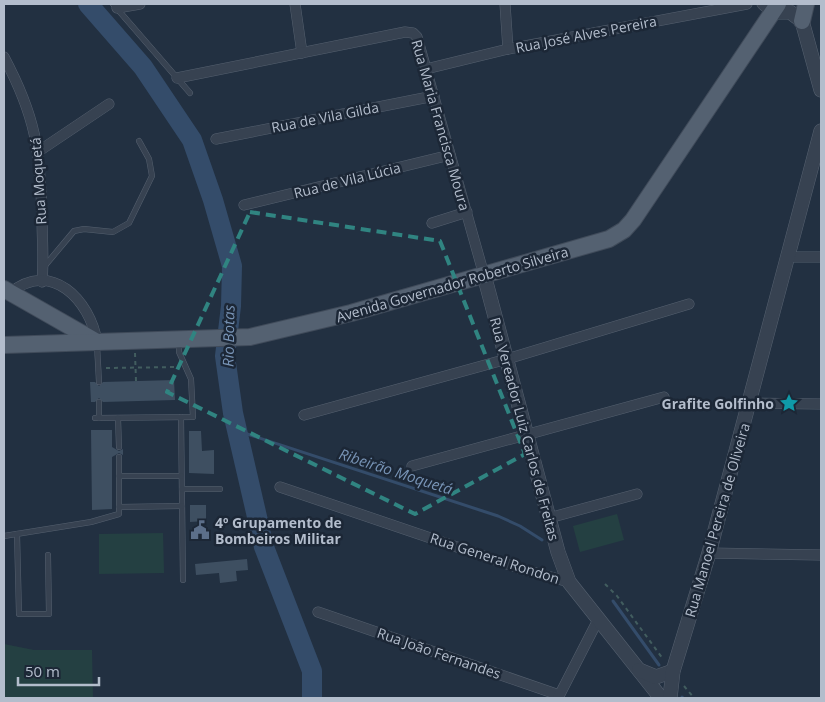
<svg xmlns="http://www.w3.org/2000/svg" width="825" height="702" viewBox="0 0 825 702" font-family="'Open Sans',sans-serif">
<style>
.green{fill:#244042}
.lines{fill:none;stroke-linecap:round;stroke-linejoin:round}
.stream{stroke:#344c6a;stroke-width:3}
.river{stroke:#344c6a;stroke-width:20}
.building{fill:#3e4f61}
.service-casing{stroke:#55606f;stroke-width:6}
.minor-casing{stroke:#55606f;stroke-width:11}
.tertiary-casing{stroke:#55606f;stroke-width:15}
.primary-casing{stroke:#404b5a;stroke-width:18}
.path{stroke:#425d5f;stroke-width:2;stroke-dasharray:4 4;stroke-linecap:butt}
.service{stroke:#374251;stroke-width:5}
.minor{stroke:#374251;stroke-width:10}
.tertiary{stroke:#374251;stroke-width:14}
.primary{stroke:#546171;stroke-width:16}
.marked{fill:none;stroke:#308481;stroke-width:4;stroke-dasharray:10 6;stroke-linejoin:round}
.labels{text-anchor:middle;dominant-baseline:central;stroke-width:5;stroke-linejoin:round;paint-order:stroke}
.street-label{font-size:14px;fill:#b3bdcc;stroke:#1c2736}
.poi-label{font-size:14px;font-weight:bold;fill:#b3bdcc;stroke:#1c2736;text-anchor:end}
.water-label{font-size:15px;font-style:italic;fill:#7894b6;stroke:#1c2736}
</style>
<rect width="100%" height="100%" fill="#223041"/>
<!-- green -->
<g class="green">
<path d="M617,514L624,540L580,552L573,526Z"/>
<path d="M163,533L164,573L99,574V534Z"/>
<path d="M4,644L34,650H92L93,698H4Z"/>
</g>
<g class="lines">
<!-- stream -->
<g class="stream">
<path d="M238,431L498,516L520,526L542,540"/>
<path d="M613,601L659,665"/>
<path d="M682,697L683,698"/>
</g>
<!-- river -->
<path class="river" d="M88,4L143,67L192,140L213,200L232,266L231,306L225,356L233,413L264,547L312,671V698"/>
</g>
<!-- building -->
<g class="building">
<path d="M174,380L175,400L103,402L99,398L95,402H91L90,382H95L99,386L103,382Z"/>
<path d="M91,430H112V447L119,451L123,449V455L119,453L112,457V509L92,510Z"/>
<path d="M189,431H201L202,451L214,450V474L189,473Z"/>
<path d="M190,505H206V521L190,522Z"/>
<path d="M247,559L248,570L236,571L237,581L220,583L219,573L196,575L195,564Z"/>
</g>
<g class="lines">
<!-- service casing -->
<g class="service-casing">
<g id="service">
<path d="M113,4L190,93"/>
<path d="M43,268L74,231L84,229L113,232L129,223L152,176L149,159L139,141"/>
<path d="M97,345L99,382"/>
<path d="M99,402V418"/>
<path d="M181,417L183,580"/>
<path d="M95,418L193,417L191,379L179,352V341"/>
<path d="M118,418L119,447"/>
<path d="M119,476H181"/>
<path d="M182,489H220"/>
<path d="M119,507L182,506"/>
<path d="M17,534L19,614H49L48,555"/>
<path d="M4,536L91,522L119,514V457"/>
</g>
</g>
<!-- minor casing -->
<g class="minor-casing">
<g id="minor">
<path d="M295,4L302,53"/>
<path d="M505,4L508,49"/>
<path d="M762,4L771,12"/>
<path d="M117,8L140,4"/>
<path d="M4,57C36,117 40,150 42,216C42,238 44,260 42,282"/>
<path d="M426,69L508,49L747,4"/>
<path d="M177,78L405,32L413,33L417,37L484,275"/>
<path d="M216,139L434,96"/>
<path d="M39,151L109,104"/>
<path d="M244,205L450,155"/>
<path d="M432,223L467,212"/>
<path d="M788,257H821"/>
<path d="M10,293C51,259 90,300 97,342"/>
<path d="M750,403L821,404"/>
<path d="M304,415L507,359L689,304"/>
<path d="M412,466L664,397"/>
<path d="M280,487L522,569L569,582"/>
<path d="M549,518L637,494"/>
<path d="M709,553L821,555"/>
<path d="M318,612L559,695"/>
<path d="M558,698L599,618"/>
</g>
</g>
<!-- tertiary casing -->
<g class="tertiary-casing">
<g id="tertiary">
<path d="M771,12H790L802,21L821,90"/>
<path d="M484,275L558,552L569,582L661,698"/>
<path d="M639,670L656,677L673,671"/>
<path d="M670,698L673,671L709,553L821,131"/>
</g>
</g>
<!-- primary casing -->
<g class="primary-casing">
<g id="primary">
<path d="M802,21L806,4"/>
<path d="M4,289L97,342"/>
<path d="M4,345L250,337L351,313L609,239L624,230L633,220L778,4"/>
</g>
</g>
<!-- path -->
<g class="path">
<path d="M135,353L136,381"/>
<path d="M106,368L179,367"/>
<path d="M605,584L617,596L663,659"/>
<path d="M684,686L694,698"/>
</g>
<!-- service -->
<use href="#service" class="service"/>
<!-- minor -->
<use href="#minor" class="minor"/>
<!-- tertiary -->
<use href="#tertiary" class="tertiary"/>
<!-- primary -->
<use href="#primary" class="primary"/>
</g>
<!-- marked area -->
<path class="marked" d="M250,212L440,241L525,454L415,514L167,392Z"/>
<!-- icons -->
<defs>
<g id="sight-bare" transform="scale(1.5)"><path d="M0-6L1.8-2.2L6-1.7L2.9 1.2L3.7 5.4L0 3.3L-3.7 5.4L-2.9 1.2L-6-1.7L-1.8-2.2Z" fill="#0f9aa8" stroke="#1c2736" stroke-width="2.5" paint-order="stroke"/></g>
<g id="civic-bare" transform="scale(1.5)"><path d="M-.6-6.5H3V-4.5H.6V-3L4-1V1h2V6H-6V1h2V-1L-.6-3ZM-1.2 2.5V6h2.4V2.5Z" fill="#5c6f8a" stroke="#1c2736" stroke-width="2.5" paint-order="stroke"/></g>
</defs>
<g fill-rule="evenodd">
<use href="#sight-bare" x="789" y="403"/>
<use href="#civic-bare" x="200" y="530"/>
</g>
<g class="labels">
<!-- street labels -->
<g class="street-label">
<text transform="translate(586 34) rotate(-11)">Rua José Alves Pereira</text>
<text transform="translate(325 117) rotate(-11)">Rua de Vila Gilda</text>
<text transform="translate(441 125) rotate(74)">Rua Maria Francisca Moura</text>
<text transform="translate(347 180) rotate(-14)">Rua de Vila Lúcia</text>
<text transform="translate(38 181) rotate(-94)">Rua Moquetá</text>
<text transform="translate(452 284) rotate(-16)">Avenida Governador Roberto Silveira</text>
<text transform="translate(525 429) rotate(75)">Rua Vereador Luiz Carlos de Freitas</text>
<text transform="translate(717 520) rotate(-74)">Rua Manoel Pereira de Oliveira</text>
<text transform="translate(495 558) rotate(18)">Rua General Rondon</text>
<text transform="translate(439 653) rotate(19)">Rua João Fernandes</text>
</g>
<!-- poi labels -->
<g class="poi-label">
<text x="774" y="403">Grafite Golfinho</text>
<text x="215" y="522" text-anchor="start">4º Grupamento de<tspan x="215" dy="16">Bombeiros Militar</tspan></text>
</g>
<!-- water labels -->
<g class="water-label">
<text transform="translate(228 336) rotate(-89)">Rio Botas</text>
<text transform="translate(396 471) rotate(18)">Ribeirão Moquetá</text>
</g>
</g>
<!-- border -->
<rect width="825" height="702" fill="none" stroke="#b3bdcc" stroke-width="10"/>
<!-- scale -->
<path d="M18 677v8h81v-8" fill="none" stroke="#b3bdcc" stroke-width="2.5"/>
<text x="25" y="677" font-size="15" fill="#b3bdcc" stroke="#1c2736" stroke-width="4" paint-order="stroke">50 m</text>
</svg>
